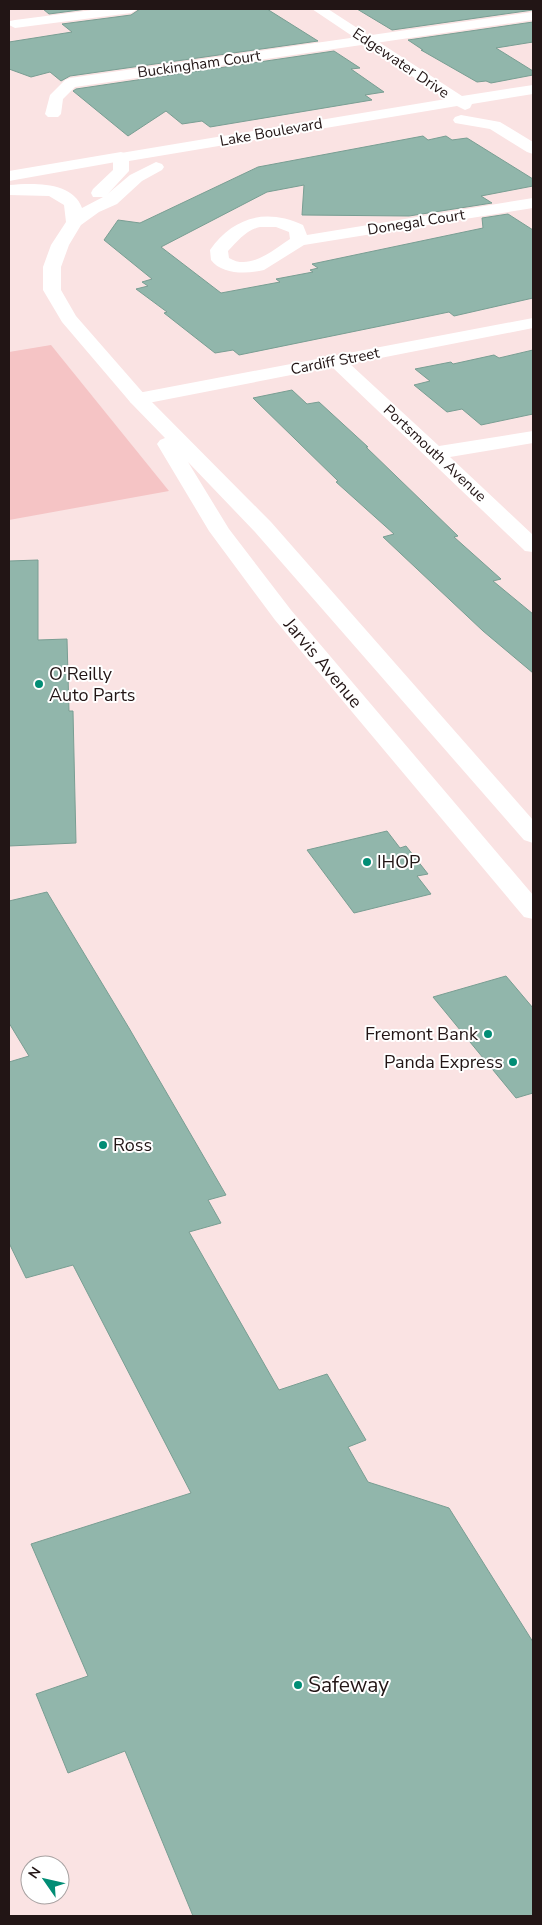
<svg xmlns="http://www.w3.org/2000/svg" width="542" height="1925" viewBox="0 0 542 1925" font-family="'Nunito Sans',sans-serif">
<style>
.green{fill:#f5c4c5}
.building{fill:#91b6ab;stroke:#799e93}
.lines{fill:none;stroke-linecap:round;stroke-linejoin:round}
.minor{fill:#fff;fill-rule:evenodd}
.tertiary{fill:#fff;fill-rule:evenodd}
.poi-dot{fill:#018d75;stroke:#fff;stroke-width:2}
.labels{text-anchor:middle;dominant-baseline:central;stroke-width:4;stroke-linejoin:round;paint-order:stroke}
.far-street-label{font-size:15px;fill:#221515;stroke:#fff}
.street-label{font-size:18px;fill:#221515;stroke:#fff}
.poi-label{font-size:18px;fill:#221515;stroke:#fff;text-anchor:start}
.near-poi-label{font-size:21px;fill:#221515;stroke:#fff;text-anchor:start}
</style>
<rect width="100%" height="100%" fill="#fae3e3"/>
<!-- green -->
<path class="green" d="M51,345L169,491L9,520V352Z"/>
<!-- building -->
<g class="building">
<path d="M43,9H87L49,14Z"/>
<path d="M140,9H267L318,41L70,76L61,81L50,72L31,77L9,69V42L72,32L62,24L131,15Z"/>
<path d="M357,9H533V10L392,30Z"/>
<path d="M533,22V42L496,48L533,71V75L491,83L486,81L477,82L421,50H423L408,40Z"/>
<path d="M334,51L360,68L351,69L384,92L365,95L372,100L210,127L202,121L182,124L166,111L128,136L73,91L76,89Z"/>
<path d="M423,136L428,140L446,136L452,140L467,138L533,179V186L481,196L492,203L409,216L302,215L304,185L267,192L161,247L221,293L280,282L276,279L313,272L310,270L318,268L312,264L483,228L482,218L508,214L533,230V298L454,316L449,312L239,355L233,350L215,353L164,313L167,312L136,289L148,286L142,282L152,279L104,240L118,220L140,223L258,167Z"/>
<path d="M533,350V414L481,425L462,409L447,412L414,385L430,381L415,369L451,362L453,364L494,355L499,358Z"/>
<path d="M292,390L307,404L319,402L368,447H366L458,536L454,537L501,579L493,581L533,614V673L483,631L383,537L394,534L336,482L338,481L253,398Z"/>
<path d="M38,560V640L67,639L69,711H73L76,843L9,846V561Z"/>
<path d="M387,831L400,848L406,846L428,874L417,876L431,894L354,913L307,850Z"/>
<path d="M47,892L129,1028L226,1195L208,1200L221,1223L189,1232L279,1390L327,1374L366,1440L348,1447L368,1482L449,1508L533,1642V1916H193L125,1751L68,1773L36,1694L88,1676L31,1544L191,1493L73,1265L26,1278L9,1243V1062L29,1056L9,1023V901Z"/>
<path d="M506,976L533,1008V1093L516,1098L433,997Z"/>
</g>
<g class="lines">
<!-- minor -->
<g class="minor">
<path d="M100,9H138L131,13L15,28L9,25L10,21L15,20Z"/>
<path d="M533,12V20L75,87L63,99L61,114L58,117H48L45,114L50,95L65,80L70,78Z"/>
<path d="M461,115L500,122L533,142V154L527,152L490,129L455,123L453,120L455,117Z"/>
<path d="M121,152L127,154L129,157L127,160L9,181V171Z"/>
<path d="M533,198V208L304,245L264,270C248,274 222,275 211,260L210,250C233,217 266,208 303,225L307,235ZM260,227H276L289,232L290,239C273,250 250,271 229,258L228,251C238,241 246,230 260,227Z"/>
<path d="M533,318V328L350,364L439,446L533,431V443L450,457L533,535V552L525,551L332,367L138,405L131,403L128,399L131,395L138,393Z"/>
</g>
<!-- tertiary -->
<g class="tertiary">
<path d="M312,9H328L462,96L533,85V94L472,104L470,108L465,110L457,106L129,161V171L105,197H93L91,193L93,189L113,170V157L115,154L446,99Z"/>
<path d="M156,162L162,164L164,167L162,170L142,181L117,204L99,212L81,225L69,245L61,267V290L76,316L145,395L271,522L533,820V843L524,840L255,532L188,462L229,529L291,610L533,895V919L524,917L275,620L209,531L157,444L160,440L165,438L131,403L62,322L43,290V267L51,245L66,222L64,205L49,196L9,195V185C32,183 73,181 82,208L105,196L130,175Z"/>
</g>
</g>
<!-- markers -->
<g class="poi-dot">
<circle cx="39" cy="684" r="5"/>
<circle cx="367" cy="862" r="5"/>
<circle cx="488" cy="1034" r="5"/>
<circle cx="513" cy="1062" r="5"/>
<circle cx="103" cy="1145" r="5"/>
<circle cx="298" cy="1685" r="5"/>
</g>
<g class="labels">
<!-- far-street labels -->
<g class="far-street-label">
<text transform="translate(401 63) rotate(34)">Edgewater Drive</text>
<text transform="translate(199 64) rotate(-8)">Buckingham Court</text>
<text transform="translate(271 132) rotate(-10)">Lake Boulevard</text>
<text transform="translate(416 222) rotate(-9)">Donegal Court</text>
<text transform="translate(335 361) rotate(-11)">Cardiff Street</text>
<text transform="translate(435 453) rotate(43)">Portsmouth Avenue</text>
</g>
<!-- street labels -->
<g class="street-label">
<text transform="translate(323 663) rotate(50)">Jarvis Avenue</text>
</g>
<!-- poi labels -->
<g class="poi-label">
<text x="49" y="674">O'Reilly<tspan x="49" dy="21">Auto Parts</tspan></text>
<text x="377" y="862">IHOP</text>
<text x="478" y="1034" text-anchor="end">Fremont Bank</text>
<text x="503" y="1062" text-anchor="end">Panda Express</text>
<text x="113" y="1145">Ross</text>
</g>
<!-- near-poi labels -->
<g class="near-poi-label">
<text x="308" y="1685">Safeway</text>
</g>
</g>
<!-- border -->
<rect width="542" height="1925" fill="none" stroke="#221515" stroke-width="20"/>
<!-- north arrow -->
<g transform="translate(45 1880) rotate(304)"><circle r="24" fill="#ffffff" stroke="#a7a1a1"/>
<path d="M0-4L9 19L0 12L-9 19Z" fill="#018d75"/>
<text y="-8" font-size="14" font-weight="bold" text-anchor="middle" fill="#221515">N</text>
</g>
</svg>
